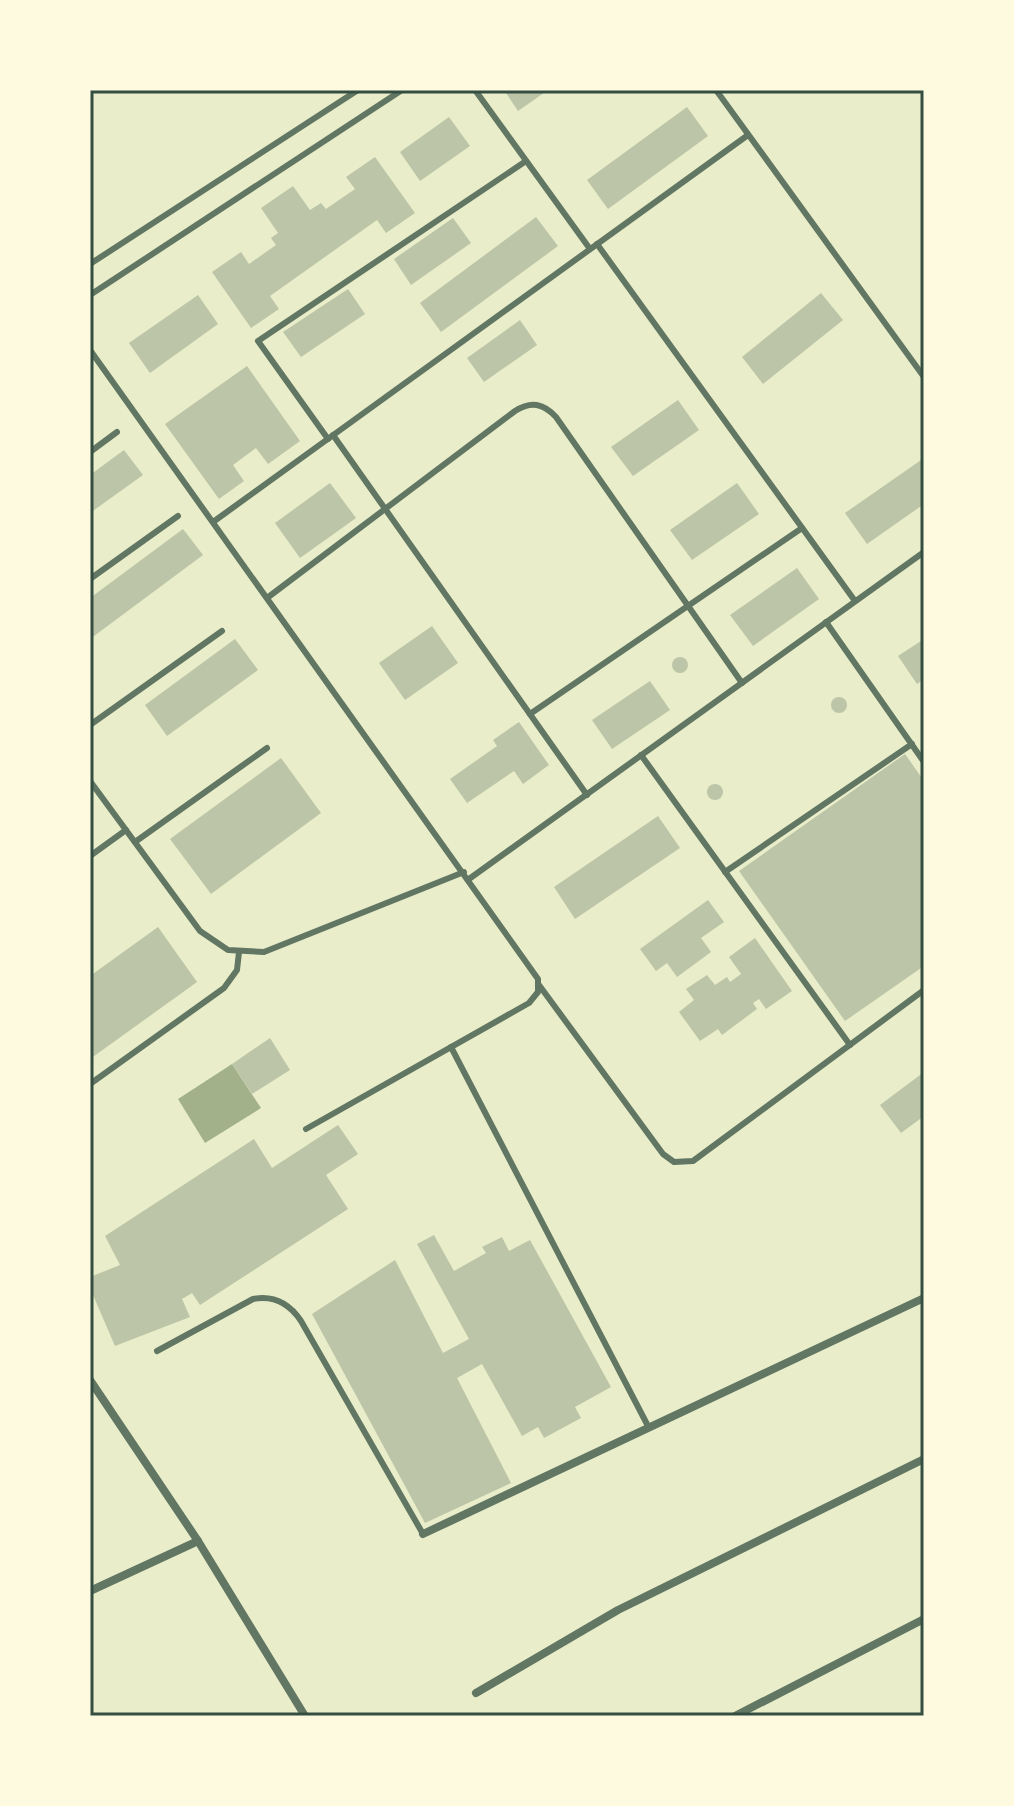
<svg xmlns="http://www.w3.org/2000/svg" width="1014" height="1806" viewBox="0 0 1014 1806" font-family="'Space Grotesk',sans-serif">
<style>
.water{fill:#a3b18a}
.building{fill:#bcc5a7}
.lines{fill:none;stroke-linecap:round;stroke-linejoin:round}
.service{stroke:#617663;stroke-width:6}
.minor{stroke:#617663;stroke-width:8}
.neatline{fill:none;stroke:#344e41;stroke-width:3}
</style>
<rect width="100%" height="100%" fill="#e9edc9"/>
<!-- water -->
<path class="water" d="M232,1064L261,1108L205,1143L178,1099Z"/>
<!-- building -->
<g class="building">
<path d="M504,90H548L518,111Z"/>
<path d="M687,107L708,136L608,209L587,180Z"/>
<path d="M449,117L470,146L420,181L400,152Z"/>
<path d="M375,157L415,213L386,233L377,220L270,296L279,309L251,328L212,272L241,252L249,264L276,245L271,238L278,233L261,208L293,186L310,210L321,203L326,209L355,189L346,177Z"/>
<path d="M536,217L558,246L441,332L420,303Z"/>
<path d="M453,218L471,243L411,285L394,259Z"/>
<path d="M348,289L365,314L301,357L283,332Z"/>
<path d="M821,293L843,320L763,384L742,357Z"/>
<path d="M198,295L218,324L150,373L129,343Z"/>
<path d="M520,320L537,345L484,382L467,358Z"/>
<path d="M247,366L300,441L268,464L256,448L233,465L244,481L219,499L165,424Z"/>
<path d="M678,400L699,430L633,476L611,447Z"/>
<path d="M124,450L143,475L90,513V475Z"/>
<path d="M924,458V504L867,544L845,513Z"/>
<path d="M330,483L356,518L300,558L275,523Z"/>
<path d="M737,483L759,514L692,560L670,530Z"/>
<path d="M183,529L203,555L90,639V598Z"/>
<path d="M797,568L819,599L753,646L730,615Z"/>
<path d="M432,626L458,663L405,700L379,663Z"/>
<path d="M235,639L258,670L167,736L145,705Z"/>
<path d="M924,639V679L917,684L898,656Z"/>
<circle cx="680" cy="665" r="8"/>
<path d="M650,681L670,710L612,749L592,720Z"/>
<circle cx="839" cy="705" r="8"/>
<path d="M519,722L549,765L523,784L514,771L467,803L450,779L497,746L493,740Z"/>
<path d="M905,754L924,781V966L845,1021L739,871Z"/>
<path d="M281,758L321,813L211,894L170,839Z"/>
<circle cx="715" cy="792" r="8"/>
<path d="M658,816L680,848L575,919L554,887Z"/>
<path d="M708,900L724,922L701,938L711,952L677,977L667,963L656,971L640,949Z"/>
<path d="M158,927L197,982L90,1059V976Z"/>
<path d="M755,938L792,991L766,1009L759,999L753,1003L757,1009L722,1035L718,1029L700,1041L679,1012L694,1000L686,989L707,975L715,985L727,977L730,982L741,974L729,957Z"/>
<path d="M270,1038L290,1070L252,1094L232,1064Z"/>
<path d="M924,1072V1116L901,1133L880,1105Z"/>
<path d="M338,1125L358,1154L326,1175L348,1209L200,1305L192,1293L182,1299L190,1317L115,1346L90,1288V1277L120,1265L105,1236L254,1139L272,1168Z"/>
<path d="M434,1235L454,1271L486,1253L482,1247L502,1237L509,1251L530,1240L611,1387L575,1407L581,1418L544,1438L538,1427L522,1436L482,1364L457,1378L511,1483L425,1523L312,1314L395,1260L443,1353L469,1339L417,1244Z"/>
</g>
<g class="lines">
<!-- service -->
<g class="service">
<path d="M475,90L590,249"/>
<path d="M716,90L924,377"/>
<path d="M597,244L855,601"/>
<path d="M90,264L358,90"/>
<path d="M90,295L402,90"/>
<path d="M90,350L538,979V992L529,1003L306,1129"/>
<path d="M333,435L587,795"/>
<path d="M328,439L258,341L526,161"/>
<path d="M90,452L117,432"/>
<path d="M213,522L748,135"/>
<path d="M90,579L178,516"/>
<path d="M267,598L515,411C531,401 543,403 556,417L742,683"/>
<path d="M826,622L924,762"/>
<path d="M530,714L802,528"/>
<path d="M90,725L222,631"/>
<path d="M641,755L850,1045"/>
<path d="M90,781L200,931L228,950L264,952L464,872"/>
<path d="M135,842L267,748"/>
<path d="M90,856L126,830"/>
<path d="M725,872L912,744"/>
<path d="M469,879L924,552"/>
<path d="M539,985L663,1154L674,1162L693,1161L924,990"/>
<path d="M451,1047L649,1428"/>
<path d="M90,1084L224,988L237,970L239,952"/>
<path d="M157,1351L253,1299C274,1295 289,1303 301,1321L423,1534"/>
</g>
<!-- minor -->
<g class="minor">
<path d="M90,1380L198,1541L305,1716"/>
<path d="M423,1534L924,1298"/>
<path d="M90,1591L198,1541"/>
<path d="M476,1693L618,1610L924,1459"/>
<path d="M735,1716L924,1619"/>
</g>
</g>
<!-- border -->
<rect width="1014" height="1806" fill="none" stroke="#fefae0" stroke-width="184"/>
<rect x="92" y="92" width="830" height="1622" class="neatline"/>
</svg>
